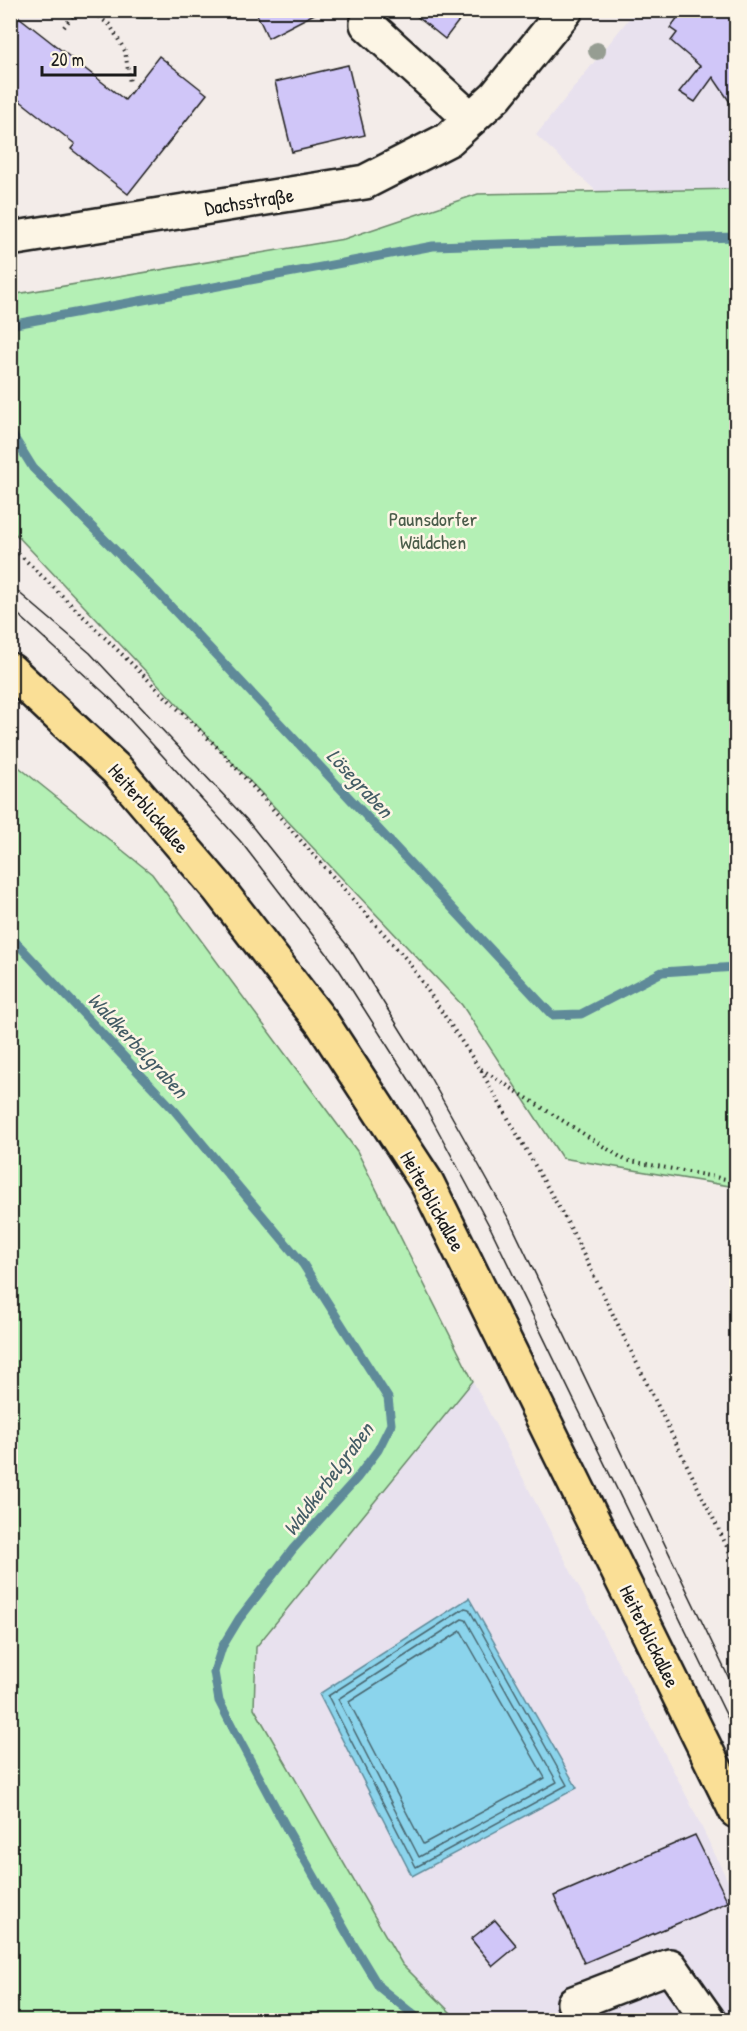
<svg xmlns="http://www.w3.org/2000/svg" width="747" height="2031" viewBox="0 0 747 2031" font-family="'Patrick Hand',sans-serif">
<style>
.built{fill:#e8e1ee}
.green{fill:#b4f0b5;stroke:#688668;stroke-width:1.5}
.water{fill:#8bd4ec;stroke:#5f8a99;stroke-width:1.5}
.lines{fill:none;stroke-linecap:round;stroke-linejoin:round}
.shore{stroke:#48666f;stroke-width:1.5}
.stream{stroke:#5f8a99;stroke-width:9}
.building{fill:#d0c6f8;stroke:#1c1c1c;stroke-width:1.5}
.minor-casing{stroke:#1c1c1c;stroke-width:38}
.major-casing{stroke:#1c1c1c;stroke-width:38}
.path{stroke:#1c1c1c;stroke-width:4;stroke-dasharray:1.5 4.5;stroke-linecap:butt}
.minor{stroke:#fcf5e5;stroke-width:33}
.major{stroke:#fadf96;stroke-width:33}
.tram{stroke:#1c1c1c;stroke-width:1.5}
.tree{fill:#969d92}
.labels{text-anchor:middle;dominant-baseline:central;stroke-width:5;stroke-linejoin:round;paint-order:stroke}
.street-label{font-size:20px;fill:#1c1c1c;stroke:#fcf5e5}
.park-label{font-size:20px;fill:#4a5c4a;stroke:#fcf5e5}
.water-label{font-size:21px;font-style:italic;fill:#435c65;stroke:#fcf5e5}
</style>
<rect width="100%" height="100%" fill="#f3ece9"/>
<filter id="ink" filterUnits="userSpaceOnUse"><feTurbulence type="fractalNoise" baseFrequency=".0167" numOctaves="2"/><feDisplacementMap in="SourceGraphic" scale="12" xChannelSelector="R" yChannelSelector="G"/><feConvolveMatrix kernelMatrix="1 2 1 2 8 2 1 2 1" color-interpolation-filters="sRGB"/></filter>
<g filter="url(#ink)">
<!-- built -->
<g class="built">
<path d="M635,11H736V189L597,192L536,135Z"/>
<path d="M473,1381L688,1799L736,1898V2020H458L402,1964L254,1708L256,1647Z"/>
</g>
<!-- green -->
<g class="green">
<path d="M122,11H171C155,19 137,22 122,11Z"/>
<path d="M736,189V1187L562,1158L462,1005L10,528L11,295L344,239L478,194Z"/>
<path d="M10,760L152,874L357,1151L473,1381L256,1647L254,1708L402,1964L458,2020H11Z"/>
</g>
<!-- water -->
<path class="water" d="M469,1598L577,1788L412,1876L319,1694Z"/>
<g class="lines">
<!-- shore -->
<g class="shore">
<path d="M465,1608L469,1609L567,1785L416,1867L328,1696Z"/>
<path d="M462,1619L466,1620L557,1782L419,1857L338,1699Z"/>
<path d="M461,1631L545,1778L423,1844L349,1702Z"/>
</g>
<!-- stream -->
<g class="stream">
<path d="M10,325L433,246L736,237"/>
<path d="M10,431L33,468L159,594L552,1015L581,1014L662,972L736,967"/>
<path d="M10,936L175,1111L303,1264L388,1398L391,1424L378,1450L357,1478L293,1549L239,1619L222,1647L214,1672L219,1701L236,1734L287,1829L353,1944L379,1987L420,2020"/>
</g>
</g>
<!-- building -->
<g class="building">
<path d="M10,10L125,100L159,56L207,94L128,194L71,149L75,144L10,93Z"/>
<path d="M255,10H322L268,38Z"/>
<path d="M409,10H467L445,39Z"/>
<path d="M683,10H736V106L734,108L713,77L695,102L679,92L700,66L671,41L677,33L670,28Z"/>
<path d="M348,65L365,135L292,152L275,82Z"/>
<path d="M695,1835L728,1902L584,1963L554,1896Z"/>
<path d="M495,1920L517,1946L493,1966L471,1939Z"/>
</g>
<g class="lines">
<!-- minor casing -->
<g class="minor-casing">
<g id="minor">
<path d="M367,24L471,119"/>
<path d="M10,239L365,182L449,139L496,96L566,10"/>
<path d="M584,2020L574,2003L670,1966L708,2020"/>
</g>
</g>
<!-- major casing -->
<g class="major-casing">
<path id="major" d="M10,670L117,770L218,888L323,1024L427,1183L736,1811"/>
</g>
<!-- path -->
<g class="path">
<path d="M89,10L110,25L125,51L130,83"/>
<path d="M64,27L77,10"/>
<path d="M10,545L221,751L408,961L480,1069L570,1227L736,1565"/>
<path d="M481,1069L625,1160L736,1181"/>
</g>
<!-- minor -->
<use href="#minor" class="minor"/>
<!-- major -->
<use href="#major" class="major"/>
<!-- tram -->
<g class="tram">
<path d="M10,585L90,653L247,820L350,949L431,1079L510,1221L736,1693"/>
<path d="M10,607L112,700L241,842L338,968L420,1097L491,1229L736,1735"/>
</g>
</g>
<!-- trees -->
<circle class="tree" cx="597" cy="51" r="9"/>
</g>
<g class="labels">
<!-- street labels -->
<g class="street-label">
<text transform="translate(249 201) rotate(-9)">Dachsstraße</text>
<text transform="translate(149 808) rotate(49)">Heiterblickallee</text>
<text transform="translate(433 1201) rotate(61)">Heiterblickallee</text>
<text transform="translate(650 1636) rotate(64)">Heiterblickallee</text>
</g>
<!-- park labels -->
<g class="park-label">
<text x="433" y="518">Paunsdorfer<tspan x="433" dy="23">Wäldchen</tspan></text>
</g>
<!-- water labels -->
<g class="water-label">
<text transform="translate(360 783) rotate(47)">Lösegraben</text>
<text transform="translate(138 1045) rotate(47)">Waldkerbelgraben</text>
<text transform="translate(328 1479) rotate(-53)">Waldkerbelgraben</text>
</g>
</g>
<!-- margin -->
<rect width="747" height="2031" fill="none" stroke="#fcf5e5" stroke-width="36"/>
<rect x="18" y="18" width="711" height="1995" fill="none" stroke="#1c1c1c" stroke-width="2" filter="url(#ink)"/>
<!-- scale -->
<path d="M42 66v9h93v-9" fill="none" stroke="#1c1c1c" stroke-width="3"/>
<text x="51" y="66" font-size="18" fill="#1c1c1c" stroke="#fcf5e5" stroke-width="4.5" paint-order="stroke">20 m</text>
</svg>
